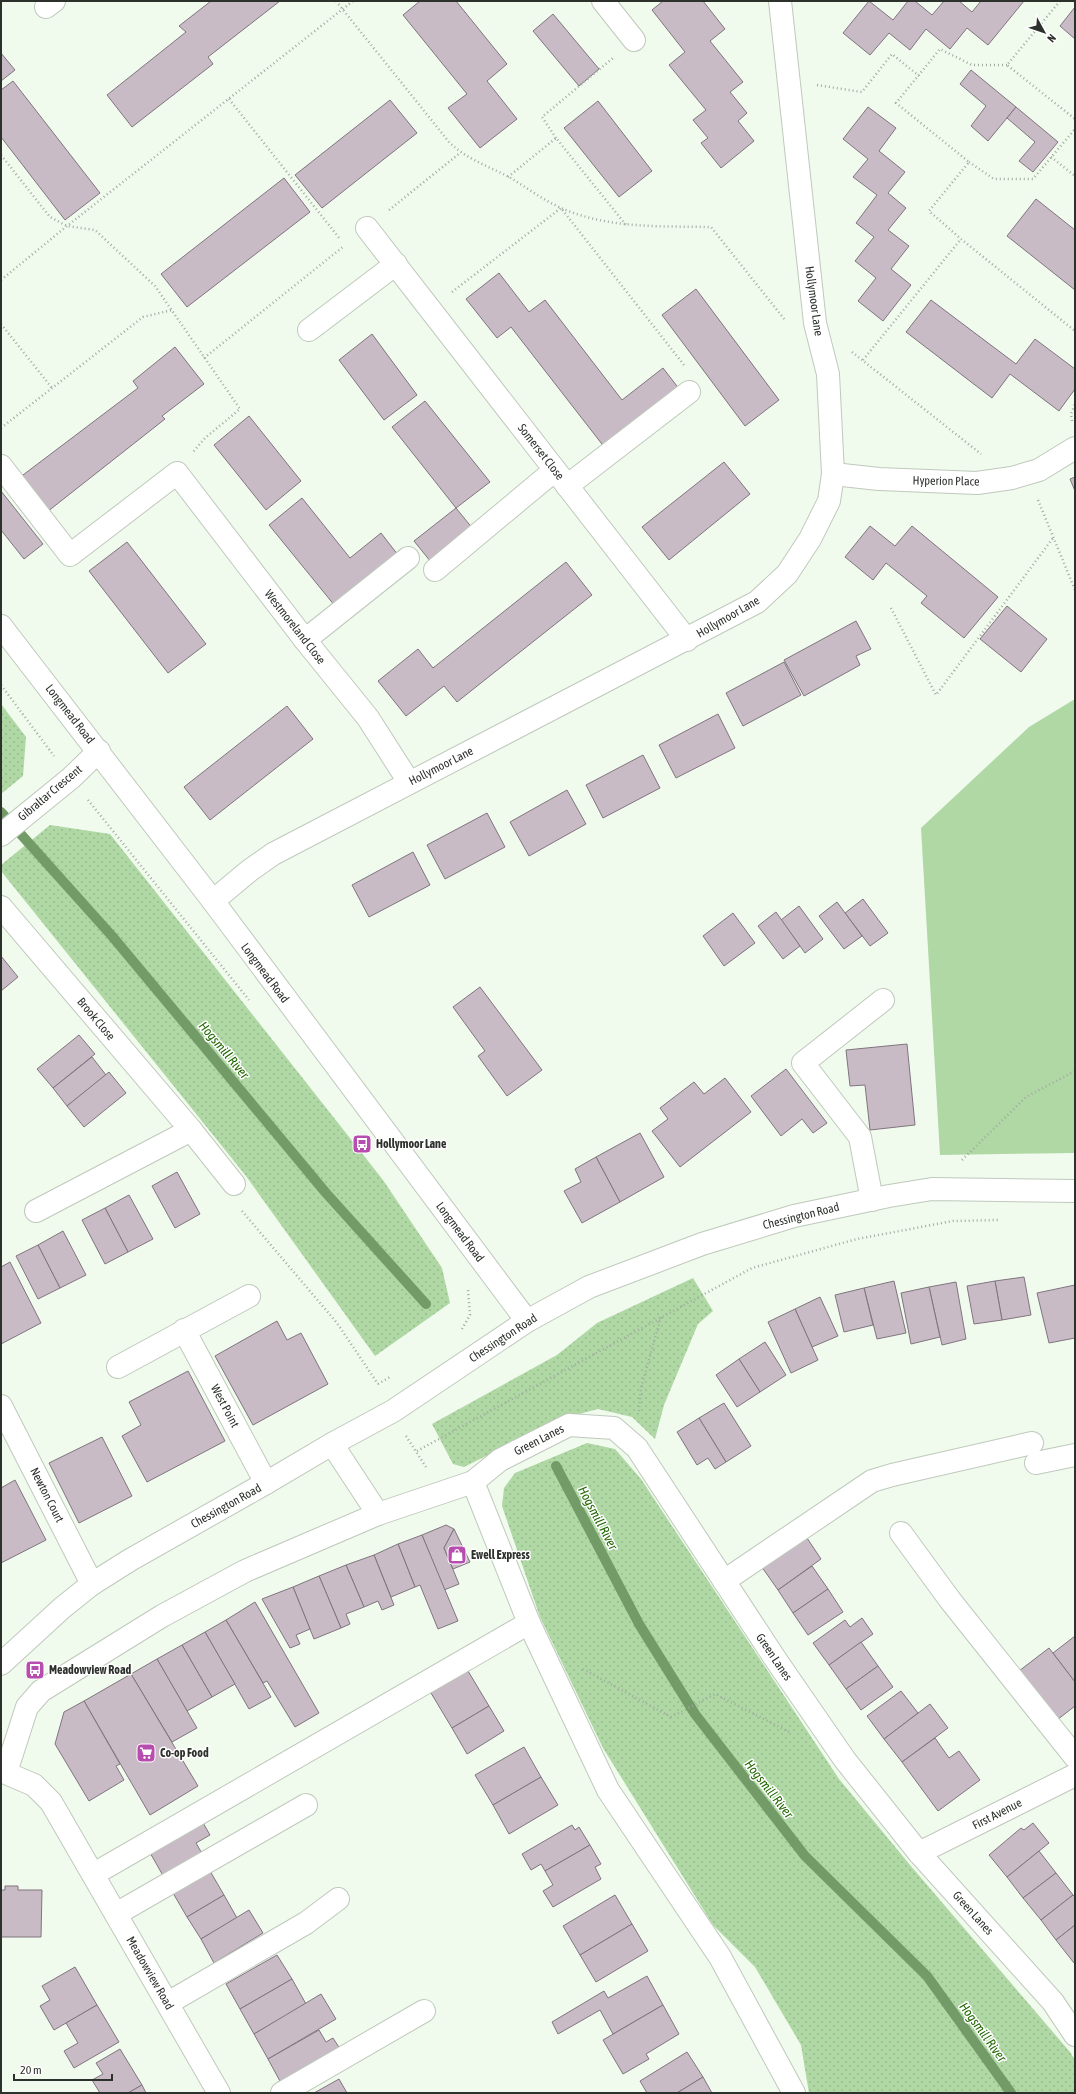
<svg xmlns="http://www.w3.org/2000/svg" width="1076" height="2094" viewBox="0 0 1076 2094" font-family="'Asap Condensed',sans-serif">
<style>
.grass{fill:url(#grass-dots)}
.park{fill:#afd8a4}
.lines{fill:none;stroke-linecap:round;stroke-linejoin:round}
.stream{stroke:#729b68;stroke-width:10}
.building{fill:#c8bbc6;stroke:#80757f}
.minor-casing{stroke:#bfc9bc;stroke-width:24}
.major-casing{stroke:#bfc9bc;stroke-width:24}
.path{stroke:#a2aaa0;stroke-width:2.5;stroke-dasharray:1 3;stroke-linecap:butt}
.minor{stroke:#fff;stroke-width:22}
.major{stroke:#fff;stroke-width:22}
.labels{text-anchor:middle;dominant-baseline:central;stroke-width:3;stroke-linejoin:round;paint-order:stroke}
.street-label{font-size:12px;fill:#2d312c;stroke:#fff}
.poi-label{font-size:12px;font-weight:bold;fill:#2d312c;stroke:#fff;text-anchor:start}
.water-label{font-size:13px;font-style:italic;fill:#216800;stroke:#fff}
</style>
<defs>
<pattern id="grass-dots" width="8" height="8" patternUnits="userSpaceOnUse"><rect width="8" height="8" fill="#afd8a4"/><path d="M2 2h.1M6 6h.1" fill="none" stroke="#97ba8d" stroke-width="1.8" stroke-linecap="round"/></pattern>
</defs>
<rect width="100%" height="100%" fill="#f0faed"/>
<!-- grass -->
<g class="grass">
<path d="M1,704L26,737L23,776L1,794Z"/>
<path d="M50,825L110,834L383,1180L442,1268L450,1303L375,1356L246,1176L1,871V865Z"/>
<path d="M693,1278L713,1311L698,1324L664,1405L655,1439L632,1417L598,1409L560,1419L464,1467L453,1464L432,1424L557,1355L597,1323Z"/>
<path d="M587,1443L615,1449L641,1479L839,1779L910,1865L1070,2052L1075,2060V2093H809L801,2045L755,1967L713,1925L603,1748L540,1617L502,1506L504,1488L515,1473Z"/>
</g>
<!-- park -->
<path class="park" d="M1075,699V1153L940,1155L921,828L1029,727Z"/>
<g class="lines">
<!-- stream -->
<g class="stream">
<path d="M1,812L112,936L326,1193L426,1304"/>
<path d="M556,1466L639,1624L695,1714L805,1856L927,1976L1011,2093"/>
</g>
</g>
<!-- building -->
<g class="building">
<path d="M211,1H280L208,57L213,64L132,127L107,95L186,32L179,26Z"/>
<path d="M420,1H456L507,64L487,81L517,119L480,148L448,108L467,94L403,15Z"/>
<path d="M663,1H703L725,29L710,41L743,82L730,92L747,113L738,121L754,141L721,168L701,143L708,138L693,120L706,110L669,65L685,52L652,10Z"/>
<path d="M869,1L893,20L908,1H915L932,15L944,1H959L972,12L981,1H1024L988,45L967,28L950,49L926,29L910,50L889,33L870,55L843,33Z"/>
<path d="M1075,7V39L1060,26Z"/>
<path d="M553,14L599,69L579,86L533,31Z"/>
<path d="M1,53L15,70L1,81Z"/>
<path d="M971,70L1016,107L988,141L971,126L986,106L960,84Z"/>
<path d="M13,81L100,193L65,220L1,137V90Z"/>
<path d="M390,100L417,133L322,208L295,175Z"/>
<path d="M598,101L652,171L619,197L564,128Z"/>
<path d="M868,107L896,128L879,151L905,172L888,193L906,208L888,230L909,246L891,269L911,285L883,321L858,301L876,278L855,261L874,237L856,223L877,195L853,177L868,159L843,139Z"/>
<path d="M1016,107L1058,142L1033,172L1019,161L1035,142L1007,118Z"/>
<path d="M284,178L310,212L187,307L161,274Z"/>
<path d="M1036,199L1075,230V290L1007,236Z"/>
<path d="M499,273L529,312L545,300L622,400L663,368L680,390L605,448L511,327L497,338L466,299Z"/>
<path d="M696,289L779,400L745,426L662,315Z"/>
<path d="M931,300L1016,364L1035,339L1075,369V389L1059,411L1010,374L992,398L906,332Z"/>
<path d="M372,334L417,395L384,420L339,360Z"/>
<path d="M175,347L204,384L162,416L165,419L47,512L19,478L138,388L133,381Z"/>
<path d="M425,401L490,482L456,508L392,427Z"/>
<path d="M249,416L301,481L266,510L214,445Z"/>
<path d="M724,462L750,494L669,560L642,527Z"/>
<path d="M1075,477V491L1070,479Z"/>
<path d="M1,491L43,544L24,559L1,530Z"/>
<path d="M302,498L350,558L381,533L398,555L335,606L269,525Z"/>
<path d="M456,508L473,529L431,562L414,541Z"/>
<path d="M870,526L895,546L912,526L998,597L964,638L921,603L927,596L886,563L873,580L845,557Z"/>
<path d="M127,542L206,644L168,673L89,571Z"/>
<path d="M566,562L592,595L457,702L444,686L406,716L378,681L418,649L433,668Z"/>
<path d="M1007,606L1047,639L1021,672L980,639Z"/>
<path d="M856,621L871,649L856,656L860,665L804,696L784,660Z"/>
<path d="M784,662L801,695L743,726L726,693Z"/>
<path d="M287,706L313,739L210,820L184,787Z"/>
<path d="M718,714L735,748L676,778L659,745Z"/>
<path d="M643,755L660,788L603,818L586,785Z"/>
<path d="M567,790L586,824L529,856L510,822Z"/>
<path d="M487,813L505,847L445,879L427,845Z"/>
<path d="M413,852L430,885L369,917L352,885Z"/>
<path d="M863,899L888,933L870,946L845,913Z"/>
<path d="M837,902L862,936L844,949L819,916Z"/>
<path d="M799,906L823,939L805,953L781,920Z"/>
<path d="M776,912L800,946L783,959L758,926Z"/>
<path d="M733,913L755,943L724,966L703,936Z"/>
<path d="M1,956L18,977L1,991Z"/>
<path d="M480,987L542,1070L507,1096L478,1056L485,1051L453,1007Z"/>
<path d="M79,1035L95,1054L53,1088L37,1069Z"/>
<path d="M907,1044L915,1125L870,1130L865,1085L850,1086L846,1050Z"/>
<path d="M92,1057L106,1075L67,1106L53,1088Z"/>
<path d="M786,1069L827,1123L813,1133L802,1119L781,1136L751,1096Z"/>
<path d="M109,1072L126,1093L84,1127L67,1106Z"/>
<path d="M725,1078L751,1112L680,1167L652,1131L668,1119L660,1108L694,1082L704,1094Z"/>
<path d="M640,1133L664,1177L620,1202L596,1157Z"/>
<path d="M596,1157L620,1202L582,1223L564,1191L581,1182L575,1169Z"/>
<path d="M177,1172L200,1214L175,1228L152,1186Z"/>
<path d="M129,1195L153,1239L128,1252L105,1208Z"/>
<path d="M105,1208L128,1252L105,1264L82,1220Z"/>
<path d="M63,1231L86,1275L60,1288L38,1245Z"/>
<path d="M38,1245L60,1288L38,1299L16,1256Z"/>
<path d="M10,1262L41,1323L1,1344V1267Z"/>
<path d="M1024,1277L1031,1315L1002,1320L995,1281Z"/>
<path d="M894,1281L906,1333L877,1339L864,1288Z"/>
<path d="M995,1281L1002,1320L974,1324L967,1286Z"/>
<path d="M956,1282L966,1339L942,1345L929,1287Z"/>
<path d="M1075,1285V1338L1049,1343L1037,1293Z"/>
<path d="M929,1287L940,1337L911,1344L901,1293Z"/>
<path d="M864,1288L873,1325L844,1332L835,1295Z"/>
<path d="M820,1297L838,1336L812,1347L795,1309Z"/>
<path d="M795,1309L818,1360L791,1373L768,1322Z"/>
<path d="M277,1321L287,1340L301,1333L328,1384L253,1425L215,1356Z"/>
<path d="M765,1342L786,1375L760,1392L739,1359Z"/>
<path d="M739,1359L760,1392L737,1407L716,1375Z"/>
<path d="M188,1371L225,1441L147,1482L122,1436L141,1425L129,1402Z"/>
<path d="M724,1403L751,1446L726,1462L699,1418Z"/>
<path d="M699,1418L726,1462L715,1469L708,1458L697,1465L677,1432Z"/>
<path d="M102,1437L132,1496L79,1523L49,1463Z"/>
<path d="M15,1480L46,1540L1,1563V1488Z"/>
<path d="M446,1525L454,1529L444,1548L459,1584L444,1590L422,1535Z"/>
<path d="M454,1529L470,1562L453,1569L444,1548Z"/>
<path d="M803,1532L821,1559L778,1590L759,1563Z"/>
<path d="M422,1535L458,1621L438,1629L420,1585L415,1587L398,1544Z"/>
<path d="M398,1544L415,1587L391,1597L374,1555Z"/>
<path d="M374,1555L394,1605L382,1610L378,1601L364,1607L346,1565Z"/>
<path d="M346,1565L364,1607L346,1614L350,1624L341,1628L319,1576Z"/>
<path d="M812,1566L828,1589L793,1613L778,1590Z"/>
<path d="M319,1576L341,1628L314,1639L293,1587Z"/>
<path d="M293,1587L310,1629L296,1635L300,1644L290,1648L262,1599Z"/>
<path d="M828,1589L843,1612L808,1635L793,1613Z"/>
<path d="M255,1602L319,1713L295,1727L267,1681L263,1683L226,1620Z"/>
<path d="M862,1618L873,1634L829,1665L813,1643L845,1620L850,1627Z"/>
<path d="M226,1620L271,1697L249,1709L205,1632Z"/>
<path d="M205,1632L235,1684L212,1697L182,1645Z"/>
<path d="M1075,1636V1682L1053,1653Z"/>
<path d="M861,1642L878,1666L846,1689L829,1665Z"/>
<path d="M182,1645L212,1697L187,1711L157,1659Z"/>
<path d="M1049,1648L1075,1682V1706L1057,1720L1019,1671Z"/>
<path d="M157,1659L197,1728L172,1742L131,1674Z"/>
<path d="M465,1666L489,1706L452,1728L428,1688Z"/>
<path d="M878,1666L893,1687L861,1710L846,1689Z"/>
<path d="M131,1674L198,1786L150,1815L84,1701Z"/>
<path d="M901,1691L918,1713L884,1739L867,1716Z"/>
<path d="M84,1701L120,1764L116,1766L124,1780L89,1801L55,1744L64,1712Z"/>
<path d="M930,1704L948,1728L902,1762L884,1739Z"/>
<path d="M489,1706L504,1731L467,1754L452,1728Z"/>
<path d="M935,1738L949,1758L959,1751L980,1780L938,1811L902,1762Z"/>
<path d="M524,1747L541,1777L493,1805L475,1775Z"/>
<path d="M541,1777L558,1805L509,1834L493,1805Z"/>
<path d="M202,1821L210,1835L196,1843L204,1857L165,1879L149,1851Z"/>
<path d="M1033,1823L1049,1843L1007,1877L989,1855L1021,1828L1024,1830Z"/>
<path d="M572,1825L575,1830L579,1827L590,1845L545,1871L541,1864L531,1870L522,1854Z"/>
<path d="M590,1845L601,1864L595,1867L601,1879L553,1907L543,1891L553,1885L545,1871Z"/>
<path d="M1039,1851L1056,1873L1023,1898L1007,1877Z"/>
<path d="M210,1871L224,1895L187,1917L173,1893Z"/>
<path d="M1056,1873L1073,1895L1041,1920L1023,1898Z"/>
<path d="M5,1886H18V1890H42L41,1937H1V1890H5Z"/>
<path d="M224,1895L237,1918L201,1939L187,1917Z"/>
<path d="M615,1895L632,1924L580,1955L563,1926Z"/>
<path d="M1073,1895L1075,1897V1925L1056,1940L1041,1920Z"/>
<path d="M249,1910L263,1933L214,1963L201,1939Z"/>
<path d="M632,1924L648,1951L596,1982L580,1955Z"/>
<path d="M1075,1925V1962L1074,1963L1056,1940Z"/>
<path d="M277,1955L292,1979L240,2009L226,1984Z"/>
<path d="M75,1967L97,2005L54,2030L40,2006L50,2000L42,1986Z"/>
<path d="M647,1976L663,2005L613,2034L600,2010L558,2034L552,2022L604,1991L608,1998Z"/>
<path d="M292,1979L306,2004L254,2034L240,2009Z"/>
<path d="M321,1994L336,2019L268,2059L254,2034Z"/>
<path d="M97,2005L119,2042L74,2068L64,2051L78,2043L66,2023Z"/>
<path d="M663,2005L679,2034L646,2054L649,2059L623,2074L603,2040Z"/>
<path d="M319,2030L326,2042L333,2038L342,2052L281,2083L268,2059Z"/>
<path d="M120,2049L142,2085L128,2093H100L92,2080L103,2074L96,2063Z"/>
<path d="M687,2052L703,2077L677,2093H647L640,2081Z"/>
<path d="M703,2077L712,2093H677Z"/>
<path d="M339,2079L347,2093H314Z"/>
<path d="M142,2085L146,2093H128Z"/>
</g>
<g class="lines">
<!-- minor casing -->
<g class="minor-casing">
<g id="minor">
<path d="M603,1L634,40"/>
<path d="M46,7L54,1"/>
<path d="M367,228L687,640"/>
<path d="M309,330L396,264"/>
<path d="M1,466L70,555L177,473L305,640L368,718L409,782"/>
<path d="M833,474L879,479L977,483L1012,478L1039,470L1075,448"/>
<path d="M567,486L689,392"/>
<path d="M435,570L555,470"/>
<path d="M1,626L213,901L527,1321"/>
<path d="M305,640L408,558"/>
<path d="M1,835L71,778L99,751"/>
<path d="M213,901L249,871L273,854L757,602L787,574L810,539L829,501L833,474L828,374L815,323L780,1"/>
<path d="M1,907L191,1130L234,1184"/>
<path d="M872,1200L860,1137L803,1063L883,1000"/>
<path d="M36,1211L191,1130"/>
<path d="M184,1330L266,1483"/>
<path d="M118,1367L249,1296"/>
<path d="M1,1406L92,1584"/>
<path d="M332,1444L378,1514"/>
<path d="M1036,1463L1075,1455"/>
<path d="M473,1482L529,1623L608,1790L720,1957L794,2093"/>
<path d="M901,1533L950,1600L1075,1757"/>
<path d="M724,1581L872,1481L892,1475L1032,1443"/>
<path d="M1,1771L34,1785L51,1802L219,2093"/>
<path d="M6,1772L27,1707L41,1691L162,1616L245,1571L378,1514L473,1482L500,1460L569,1425L614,1428L637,1448L776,1660L845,1760L919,1853L1053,2002L1075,2035"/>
<path d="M919,1853L1075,1775"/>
<path d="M94,1874L529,1623"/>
<path d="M116,1914L306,1805"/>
<path d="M168,2003L306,1923L338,1899"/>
<path d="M282,2093L424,2011"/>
</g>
</g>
<!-- major casing -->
<g class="major-casing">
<path id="major" d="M1,1664L62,1608L92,1584L130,1560L266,1483L332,1444L393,1411L527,1321L589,1287L702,1244L794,1216L889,1196L932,1189L1075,1191"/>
</g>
<!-- path -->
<g class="path">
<path d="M336,1L449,142C466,159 488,166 509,177C526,187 543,200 561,208C609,229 661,226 711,227L785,320"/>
<path d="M1060,1L1007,65L1075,119"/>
<path d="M1007,65H972L940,49L896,103L969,162L929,211L961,239L1075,331"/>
<path d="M817,85L862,92L892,54L919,76"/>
<path d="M229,99L340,239"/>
<path d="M556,138L542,117L613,58"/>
<path d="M1,155L50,217L67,226L95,230L155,286L240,409L205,438L193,452"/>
<path d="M1051,157L1075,176"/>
<path d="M969,162L994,179H1033L1075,129"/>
<path d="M508,177L556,138L626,225"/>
<path d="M389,210L460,153"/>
<path d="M1,280L67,226L353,1"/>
<path d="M452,292L561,208L684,365"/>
<path d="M1,324L52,388"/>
<path d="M852,352L981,454"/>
<path d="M204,358L344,246"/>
<path d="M863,360L961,239"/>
<path d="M1072,421L1071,414L1075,404"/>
<path d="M1,428L143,317L172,310"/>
<path d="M1038,500L1075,590"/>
<path d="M891,608L936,695L1053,538"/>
<path d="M1,685L54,756"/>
<path d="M88,800L249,1000"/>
<path d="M962,1160L1026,1097L1075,1071"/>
<path d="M242,1211L337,1323L378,1384"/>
<path d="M462,1329L470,1315L468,1290"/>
<path d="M378,1384L390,1377"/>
<path d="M639,1411L641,1388L661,1317"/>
<path d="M406,1436L426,1467"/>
<path d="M417,1451L752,1268L857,1239L953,1221L998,1220"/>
<path d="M583,1669L671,1717L715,1694L791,1733"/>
</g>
<!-- minor -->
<use href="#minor" class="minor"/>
<!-- major -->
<use href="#major" class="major"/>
</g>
<!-- icons -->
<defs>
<g id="bus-square" transform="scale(1)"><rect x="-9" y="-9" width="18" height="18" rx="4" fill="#b64daf" stroke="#fff"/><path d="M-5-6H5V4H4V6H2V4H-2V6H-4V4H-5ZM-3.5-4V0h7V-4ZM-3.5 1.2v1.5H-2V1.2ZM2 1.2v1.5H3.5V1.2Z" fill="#fff"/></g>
<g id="shop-square" transform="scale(1)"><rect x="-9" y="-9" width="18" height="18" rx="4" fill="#b64daf" stroke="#fff"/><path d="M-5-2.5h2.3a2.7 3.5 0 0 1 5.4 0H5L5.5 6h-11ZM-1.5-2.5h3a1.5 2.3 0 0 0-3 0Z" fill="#fff"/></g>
<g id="supermarket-square" transform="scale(1)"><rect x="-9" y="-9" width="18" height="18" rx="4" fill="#b64daf" stroke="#fff"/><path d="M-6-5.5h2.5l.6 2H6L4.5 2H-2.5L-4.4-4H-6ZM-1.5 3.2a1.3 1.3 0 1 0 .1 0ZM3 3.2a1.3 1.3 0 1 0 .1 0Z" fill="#fff"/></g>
</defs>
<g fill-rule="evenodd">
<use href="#bus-square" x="362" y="1144"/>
<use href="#shop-square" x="457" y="1555"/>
<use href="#bus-square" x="35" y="1670"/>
<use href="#supermarket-square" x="146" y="1753"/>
</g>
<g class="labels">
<!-- street labels -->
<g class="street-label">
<text transform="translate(814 301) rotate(82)">Hollymoor Lane</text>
<text transform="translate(541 452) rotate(52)">Somerset Close</text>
<text transform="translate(946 481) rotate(1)">Hyperion Place</text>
<text transform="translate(728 617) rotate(-30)">Hollymoor Lane</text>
<text transform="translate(295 627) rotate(52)">Westmoreland Close</text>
<text transform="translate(70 714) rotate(52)">Longmead Road</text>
<text transform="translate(441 766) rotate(-27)">Hollymoor Lane</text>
<text transform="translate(50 793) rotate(-40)">Gibraltar Crescent</text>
<text transform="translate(265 973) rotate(53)">Longmead Road</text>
<text transform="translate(96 1019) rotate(50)">Brook Close</text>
<text transform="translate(801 1216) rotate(-14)">Chessington Road</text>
<text transform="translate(460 1232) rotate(53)">Longmead Road</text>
<text transform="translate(503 1338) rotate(-33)">Chessington Road</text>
<text transform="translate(225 1406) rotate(62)">West Point</text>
<text transform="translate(539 1440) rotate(-27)">Green Lanes</text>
<text transform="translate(47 1495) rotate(63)">Newton Court</text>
<text transform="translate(226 1506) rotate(-29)">Chessington Road</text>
<text transform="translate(774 1657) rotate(56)">Green Lanes</text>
<text transform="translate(997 1814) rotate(-27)">First Avenue</text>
<text transform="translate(973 1913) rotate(48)">Green Lanes</text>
<text transform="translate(150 1973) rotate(60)">Meadowview Road</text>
</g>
<!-- poi labels -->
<g class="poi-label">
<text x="376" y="1144">Hollymoor Lane</text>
<text x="471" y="1555">Ewell Express</text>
<text x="49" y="1670">Meadowview Road</text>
<text x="160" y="1753">Co-op Food</text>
</g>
<!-- water labels -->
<g class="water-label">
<text transform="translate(224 1050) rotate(50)">Hogsmill River</text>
<text transform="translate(598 1518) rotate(62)">Hogsmill River</text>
<text transform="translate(769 1789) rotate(52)">Hogsmill River</text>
<text transform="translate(983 2032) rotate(54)">Hogsmill River</text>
</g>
</g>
<!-- border -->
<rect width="1076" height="2094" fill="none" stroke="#2d312c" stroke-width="4"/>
<!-- north arrow -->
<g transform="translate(1044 32) rotate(130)" stroke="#ffffff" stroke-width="3" paint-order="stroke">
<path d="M0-3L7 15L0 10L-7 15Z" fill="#2d312c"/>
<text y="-6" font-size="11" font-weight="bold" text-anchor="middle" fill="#2d312c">N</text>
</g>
<!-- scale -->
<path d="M14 2074v6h98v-6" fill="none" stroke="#2d312c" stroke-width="2"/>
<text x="20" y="2074" font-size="12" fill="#2d312c" stroke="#ffffff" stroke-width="3" paint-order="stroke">20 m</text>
</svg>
